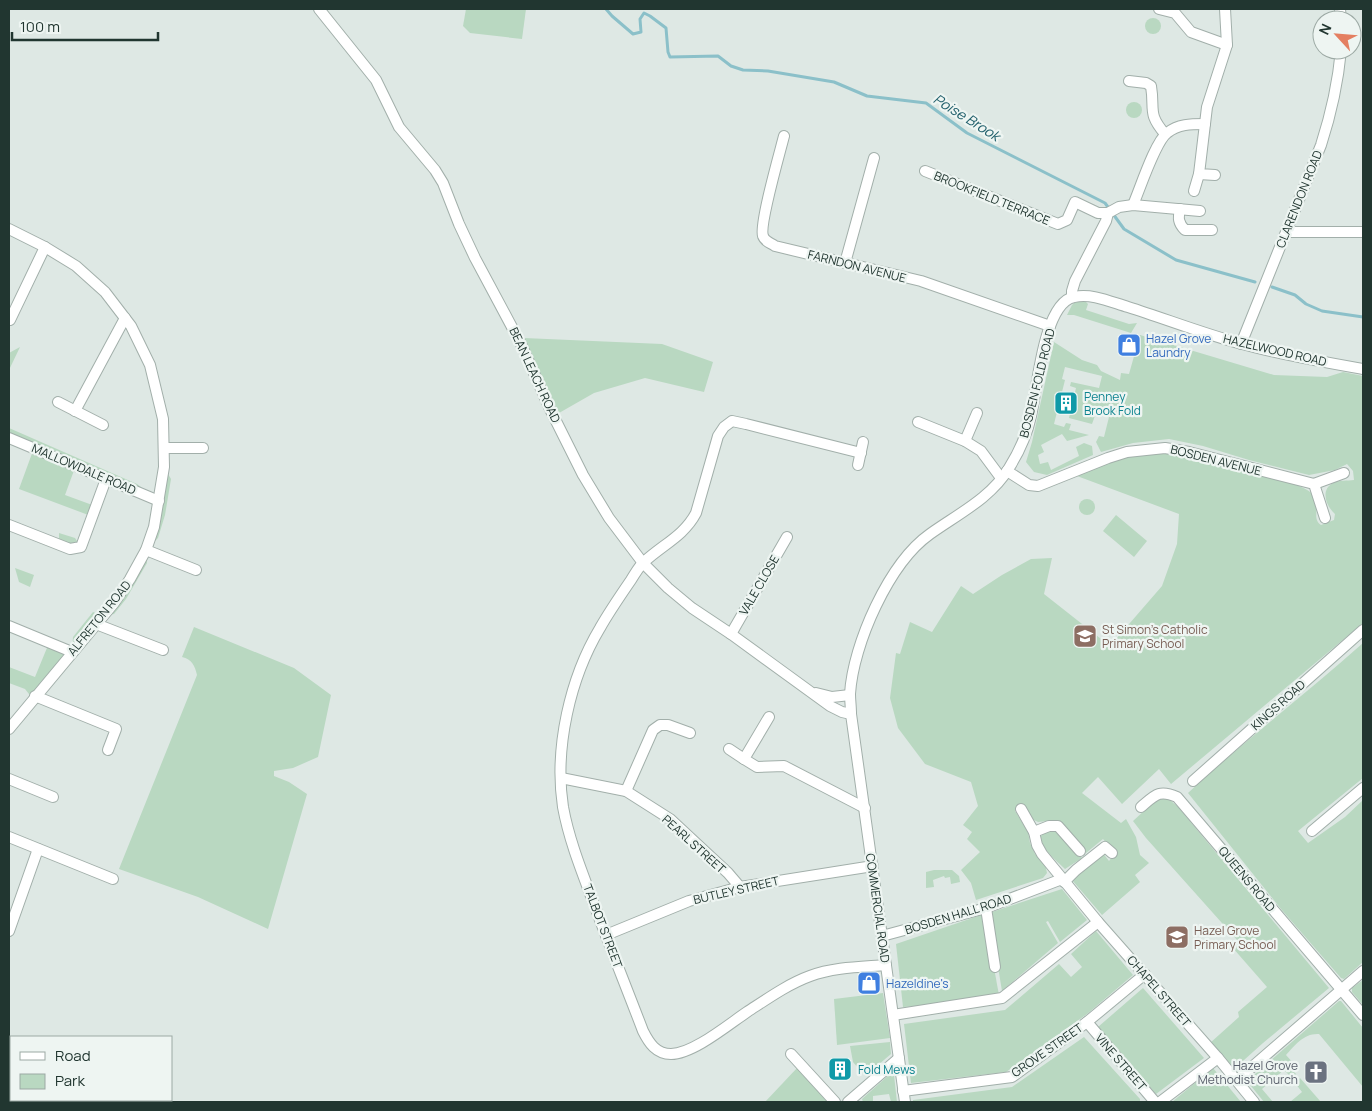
<svg xmlns="http://www.w3.org/2000/svg" width="1372" height="1111" viewBox="0 0 1372 1111" font-family="Manrope,sans-serif">
<style>
.green{fill:#b9d8c1}
.lines{fill:none;stroke-linecap:round;stroke-linejoin:round}
.stream{stroke:#8bc0c9;stroke-width:3}
.minor-casing{stroke:#a2afaa;stroke-width:12}
.minor{stroke:#fff;stroke-width:10}
.labels{text-anchor:middle;dominant-baseline:central;stroke-width:4.5;stroke-linejoin:round;paint-order:stroke}
.street-label{font-size:12px;fill:#213630;stroke:#eef5f2}
.shop-label{font-size:12px;fill:#366cbe;stroke:#eef5f2;text-anchor:start}
.culture-label{font-size:12px;fill:#0d838f;stroke:#eef5f2;text-anchor:start}
.education-label{font-size:12px;fill:#785e54;stroke:#eef5f2;text-anchor:start}
.worship-label{font-size:12px;fill:#5b616d;stroke:#eef5f2;text-anchor:end}
.water-label{font-size:14px;font-style:italic;fill:#22606c;stroke:#eef5f2}
</style>
<rect width="100%" height="100%" fill="#dee8e4"/>
<!-- green -->
<g class="green">
<path d="M466,9H526L522,39L470,33L463,26Z"/>
<circle cx="1153" cy="26" r="8"/>
<circle cx="1134" cy="110" r="8"/>
<path d="M1077,300L1086,302L1088,304L1086,310L1129,324L1137,323L1131,333L1074,315H1067L1072,305Z"/>
<path d="M1140,335L1274,375L1327,377L1343,372L1363,376V623L1171,784L1159,769L1122,804L1098,777L1082,793L1121,823L1126,819L1136,837L1140,855L1149,863L1135,875L1140,882L1102,915L1072,880L1102,852L1109,861L1115,853L1103,839L1086,853L1072,837L1048,821L1038,822L1032,819L1018,808L1015,811L1028,832L1030,843L1035,854L1045,864L1047,873L1043,878L976,900L971,883L961,870L980,852L967,839L972,832L963,825L978,806L971,782L925,764L898,728L890,698L896,653L900,654L910,622L932,632L961,586L973,594L1002,575L1031,559L1052,558L1044,594L1110,646L1162,586L1177,544L1179,514L1077,476C1110,462 1140,448 1177,454L1297,485C1303,488 1310,490 1314,496C1321,505 1311,519 1321,525L1334,520L1335,514C1326,506 1320,490 1333,483C1338,480 1348,481 1354,480L1353,471L1347,464L1335,470L1309,475L1249,460L1203,446L1169,439L1133,443L1101,452L1096,442L1099,436L1104,437L1109,417L1096,413L1092,424L1069,418L1076,388L1070,386L1071,382L1099,388L1102,376L1065,367L1062,379L1065,380L1054,424L1064,427L1066,423L1071,424L1069,430L1089,435L1067,441L1062,434L1041,445L1044,452L1038,455L1040,464L1048,462L1051,470L1079,456L1076,447L1084,443L1092,446L1093,455L1047,475L1034,472L1026,462L1032,442L1054,342L1082,360L1097,365L1101,371L1120,380L1121,373L1129,374Z"/>
<path d="M524,338L662,344L713,362L704,392L645,378L594,393L559,413Z"/>
<path d="M20,347L9,370V353Z"/>
<path d="M9,428L137,484L159,501L164,467L171,479L165,515L158,538L146,550L147,563L126,599L114,614L103,616L33,699L25,689L9,683V667L35,677L49,643L72,652L73,637L93,612L103,616L130,579L159,501L76,465L65,495L95,506L91,516L19,489L34,448L9,438Z"/>
<circle cx="1087" cy="507" r="8"/>
<path d="M1116,515L1147,541L1134,557L1103,531Z"/>
<path d="M59,533L75,538L81,547L59,545Z"/>
<path d="M15,568L34,575L30,587L19,582Z"/>
<path d="M194,627L294,668L331,695L318,757L293,768L274,771V776L289,782L307,794L268,929L198,897L119,869L197,675C195,666 192,659 182,657Z"/>
<path d="M1363,643V778L1298,831L1308,843L1345,817L1363,800V962L1344,979L1341,978L1281,909L1188,793C1244,741 1306,694 1363,643Z"/>
<path d="M1163,797L1170,800L1178,807L1329,988L1263,1043L1234,1069L1210,1043L1239,1017L1238,1012L1267,987L1232,947L1238,941L1146,838L1133,821L1158,798Z"/>
<path d="M1049,829H1057L1082,858L1065,869C1056,860 1041,849 1041,836Z"/>
<path d="M934,870H952L959,876L960,882L951,884L950,877L945,878L944,876L933,880L934,887L926,888V872Z"/>
<path d="M1062,889L1087,920L1060,942L1048,921L1046,922L1058,943L1002,991L989,913Z"/>
<path d="M984,914L999,995L934,1005L903,1007L896,944Z"/>
<path d="M1096,931L1133,975L1087,1014L1006,1072L911,1083L904,1024L1005,1010L1059,964L1071,977L1082,967L1071,954Z"/>
<path d="M1363,980V1005L1352,992V988Z"/>
<path d="M1143,988L1204,1058L1156,1094L1098,1027Z"/>
<path d="M883,993L890,1038L837,1045L834,999Z"/>
<path d="M1339,1001H1341L1363,1028V1087L1319,1034C1304,1033 1295,1045 1286,1055L1294,1064L1290,1067L1296,1074L1292,1078L1284,1070L1262,1089L1273,1102H1264L1247,1081Z"/>
<path d="M1084,1037L1140,1099V1102H913V1100L1012,1087Z"/>
<path d="M890,1042L891,1054L865,1076L853,1062L850,1046Z"/>
<path d="M798,1067L832,1102H765Z"/>
<path d="M1213,1068L1241,1102H1172Z"/>
<path d="M890,1074L894,1075L897,1102H891L889,1094L873,1096V1102H863L862,1099Z"/>
<path d="M1300,1078L1321,1102H1290L1302,1092L1295,1083Z"/>
</g>
<g class="lines">
<!-- stream -->
<g class="stream">
<path d="M606,9L612,16L633,34L641,32L640,19L644,13L650,16L666,28L668,52L670,57L718,56L731,66L743,70L768,71L834,82L867,96L926,103L967,133L1105,203L1124,229L1176,260L1255,282"/>
<path d="M1272,287L1295,295L1306,304L1322,311L1363,317"/>
</g>
<!-- minor casing -->
<g class="minor-casing">
<g id="minor">
<path d="M319,9L376,80L399,127L435,170L443,183L459,224L475,258L521,344L550,409L583,475L609,518L643,563L668,588L692,608L731,634L830,706L842,712L851,714"/>
<path d="M1159,9L1175,13L1191,32L1227,45"/>
<path d="M1340,9L1341,20"/>
<path d="M1129,81L1146,83L1151,86C1155,110 1147,113 1165,134"/>
<path d="M784,136C780,152 759,225 763,236C765,242 771,243 775,246L921,281L1050,326"/>
<path d="M925,171L1058,224L1067,220L1075,202L1098,213H1108"/>
<path d="M1215,175L1199,174L1207,107L1227,45L1225,9"/>
<path d="M1194,191L1199,174"/>
<path d="M1133,205C1140,189 1155,142 1167,133C1178,124 1191,124 1205,124"/>
<path d="M1180,209C1178,218 1178,223 1185,230H1212"/>
<path d="M9,229L45,247L76,266L105,292L131,326L150,365L163,419L164,467L154,527L146,550L130,579L114,603L9,729"/>
<path d="M1286,232H1363"/>
<path d="M845,263L874,158"/>
<path d="M1072,297V291L1075,281L1106,221L1108,213L1119,207L1133,205L1200,211"/>
<path d="M10,320L45,247"/>
<path d="M1241,344L1321,145C1331,114 1338,83 1341,50"/>
<path d="M58,402L103,425"/>
<path d="M75,411L125,318"/>
<path d="M918,422L965,441L981,451L1001,478"/>
<path d="M9,438L159,501"/>
<path d="M965,441L977,413"/>
<path d="M164,448H203"/>
<path d="M861,453L746,424L732,421L724,427L718,436L696,513C684,536 662,545 644,562C639,566 635,574 631,580C620,596 609,612 600,628C570,678 554,748 563,807C569,840 582,872 594,904C610,947 627,989 643,1031C649,1043 656,1054 671,1054C693,1054 729,1024 747,1012C767,999 788,984 810,976C834,967 862,967 886,965"/>
<path d="M858,465L863,442"/>
<path d="M1007,471L1029,485L1038,486L1108,458L1127,452L1165,448L1189,452L1314,484L1325,518"/>
<path d="M1314,484L1344,473"/>
<path d="M9,525L70,549L81,547L106,479"/>
<path d="M146,550L196,570"/>
<path d="M96,624L163,650"/>
<path d="M9,626L72,652"/>
<path d="M731,634L787,537"/>
<path d="M816,693L832,697L850,695"/>
<path d="M35,696L116,729L108,750"/>
<path d="M769,717L744,759L757,767L784,766L865,808"/>
<path d="M729,749L744,759"/>
<path d="M561,778L626,791L670,819L728,873L740,887"/>
<path d="M9,779L53,797"/>
<path d="M1193,781L1363,630"/>
<path d="M626,791L653,730L660,725H668L690,733"/>
<path d="M1141,807C1155,795 1159,789 1177,797L1363,1015"/>
<path d="M1021,809L1034,832L1037,845L1042,854L1098,922L1218,1058L1254,1102"/>
<path d="M1312,831L1363,788"/>
<path d="M1034,832L1049,826H1058L1080,851"/>
<path d="M9,837L113,879"/>
<path d="M1064,882L1076,870L1105,847L1112,853"/>
<path d="M986,908L995,967"/>
<path d="M9,931L38,849"/>
<path d="M606,935L689,901L740,887L873,866"/>
<path d="M882,936L986,908L1062,879"/>
<path d="M893,1015L1002,998L1098,922"/>
<path d="M1087,1022L1155,1102"/>
<path d="M791,1054L835,1102"/>
<path d="M1237,1080L1363,971"/>
<path d="M903,1091L1012,1077L1087,1022L1145,974"/>
<path d="M848,1102L899,1058"/>
<path d="M905,1102L851,714C851,707 850,700 850,694C853,644 889,563 930,534C958,514 991,498 1009,468C1019,452 1027,435 1031,416C1037,391 1043,303 1074,297C1092,293 1111,302 1128,307C1166,319 1204,334 1242,344C1282,355 1323,362 1363,369"/>
<path d="M1160,1102L1218,1058"/>
</g>
</g>
<!-- minor -->
<use href="#minor" class="minor"/>
</g>
<!-- icons -->
<defs>
<g id="shop-square" transform="scale(1.25)"><rect x="-9" y="-9" width="18" height="18" rx="4" fill="#3f7fe0" stroke="#eef5f2"/><path d="M-5-2.5h2.3a2.7 3.5 0 0 1 5.4 0H5L5.5 6h-11ZM-1.5-2.5h3a1.5 2.3 0 0 0-3 0Z" fill="#fff"/></g>
<g id="building-square" transform="scale(1.25)"><rect x="-9" y="-9" width="18" height="18" rx="4" fill="#0f9aa8" stroke="#eef5f2"/><path d="M-4-6H4V6H1V3H-1V6H-4ZM-2.5-4.3h1.7v1.8h-1.7ZM.8-4.3h1.7v1.8H.8ZM-2.5-1h1.7V.8h-1.7ZM.8-1h1.7V.8H.8Z" fill="#fff"/></g>
<g id="school-square" transform="scale(1.25)"><rect x="-9" y="-9" width="18" height="18" rx="4" fill="#8d6e63" stroke="#eef5f2"/><path d="M0-5L7-2L0 1L-7-2ZM-4 1L0 2.5L4 1V4Q0 6-4 4Z" fill="#fff"/></g>
<g id="church-square" transform="scale(1.25)"><rect x="-9" y="-9" width="18" height="18" rx="4" fill="#6b7280" stroke="#eef5f2"/><path d="M-1.2-6h2.4v3.5h3.3v2.4h-3.3V6h-2.4V-.1h-3.3v-2.4h3.3Z" fill="#fff"/></g>
</defs>
<g fill-rule="evenodd">
<use href="#shop-square" x="1129" y="345"/>
<use href="#building-square" x="1066" y="403"/>
<use href="#school-square" x="1085" y="636"/>
<use href="#school-square" x="1177" y="937"/>
<use href="#shop-square" x="869" y="983"/>
<use href="#building-square" x="840" y="1069"/>
<use href="#church-square" x="1316" y="1072"/>
</g>
<g class="labels">
<!-- street labels -->
<g class="street-label">
<text transform="translate(992 198) rotate(22)">BROOKFIELD TERRACE</text>
<text transform="translate(1299 199) rotate(-68)">CLARENDON ROAD</text>
<text transform="translate(857 266) rotate(14)">FARNDON AVENUE</text>
<text transform="translate(1275 350) rotate(13)">HAZELWOOD ROAD</text>
<text transform="translate(535 375) rotate(65)">BEAN LEACH ROAD</text>
<text transform="translate(1037 383) rotate(-76)">BOSDEN FOLD ROAD</text>
<text transform="translate(1216 460) rotate(14)">BOSDEN AVENUE</text>
<text transform="translate(84 469) rotate(23)">MALLOWDALE ROAD</text>
<text transform="translate(759 585) rotate(-60)">VALE CLOSE</text>
<text transform="translate(99 618) rotate(-51)">ALFRETON ROAD</text>
<text transform="translate(1278 705) rotate(-42)">KINGS ROAD</text>
<text transform="translate(694 844) rotate(42)">PEARL STREET</text>
<text transform="translate(1247 879) rotate(50)">QUEENS ROAD</text>
<text transform="translate(736 890) rotate(-13)">BUTLEY STREET</text>
<text transform="translate(878 908) rotate(82)">COMMERCIAL ROAD</text>
<text transform="translate(958 914) rotate(-17)">BOSDEN HALL ROAD</text>
<text transform="translate(603 926) rotate(69)">TALBOT STREET</text>
<text transform="translate(1159 991) rotate(49)">CHAPEL STREET</text>
<text transform="translate(1047 1050) rotate(-35)">GROVE STREET</text>
<text transform="translate(1121 1062) rotate(49)">VINE STREET</text>
</g>
<!-- shop labels -->
<g class="shop-label">
<text x="1146" y="338">Hazel Grove<tspan x="1146" dy="14">Laundry</tspan></text>
<text x="886" y="983">Hazeldine's</text>
</g>
<!-- culture labels -->
<g class="culture-label">
<text x="1084" y="396">Penney<tspan x="1084" dy="14">Brook Fold</tspan></text>
<text x="858" y="1069">Fold Mews</text>
</g>
<!-- education labels -->
<g class="education-label">
<text x="1102" y="629">St Simon's Catholic<tspan x="1102" dy="14">Primary School</tspan></text>
<text x="1194" y="930">Hazel Grove<tspan x="1194" dy="14">Primary School</tspan></text>
</g>
<!-- worship labels -->
<g class="worship-label">
<text x="1298" y="1065">Hazel Grove<tspan x="1298" dy="14">Methodist Church</tspan></text>
</g>
<!-- water labels -->
<g class="water-label">
<text transform="translate(967 117) rotate(32)">Poise Brook</text>
</g>
</g>
<!-- border -->
<rect width="1372" height="1111" fill="none" stroke="#213630" stroke-width="20"/>
<!-- legend -->
<rect x="10" y="1036" width="162" height="65" fill="#eef5f2" stroke="#9ca9a4"/>
<rect x="20" y="1052" width="25" height="8" fill="#ffffff" stroke="#9ca9a4"/>
<text x="55" y="1061" font-size="15" fill="#213630">Road</text>
<rect x="20" y="1074" width="25" height="15" fill="#b9d8c1" stroke="#9ca9a4"/>
<text x="55" y="1086" font-size="15" fill="#213630">Park</text>
<!-- north arrow -->
<g transform="translate(1337 35) rotate(296)"><circle r="24" fill="#eef5f2" stroke="#9ca9a4"/>
<path d="M0-4L9 19L0 12L-9 19Z" fill="#e47f61"/>
<text y="-8" font-size="14" font-weight="bold" text-anchor="middle" fill="#213630">N</text>
</g>
<!-- scale -->
<path d="M12 32v8h146v-8" fill="none" stroke="#213630" stroke-width="2.5"/>
<text x="20" y="32" font-size="15" fill="#213630" stroke="#eef5f2" stroke-width="4" paint-order="stroke">100 m</text>
</svg>
